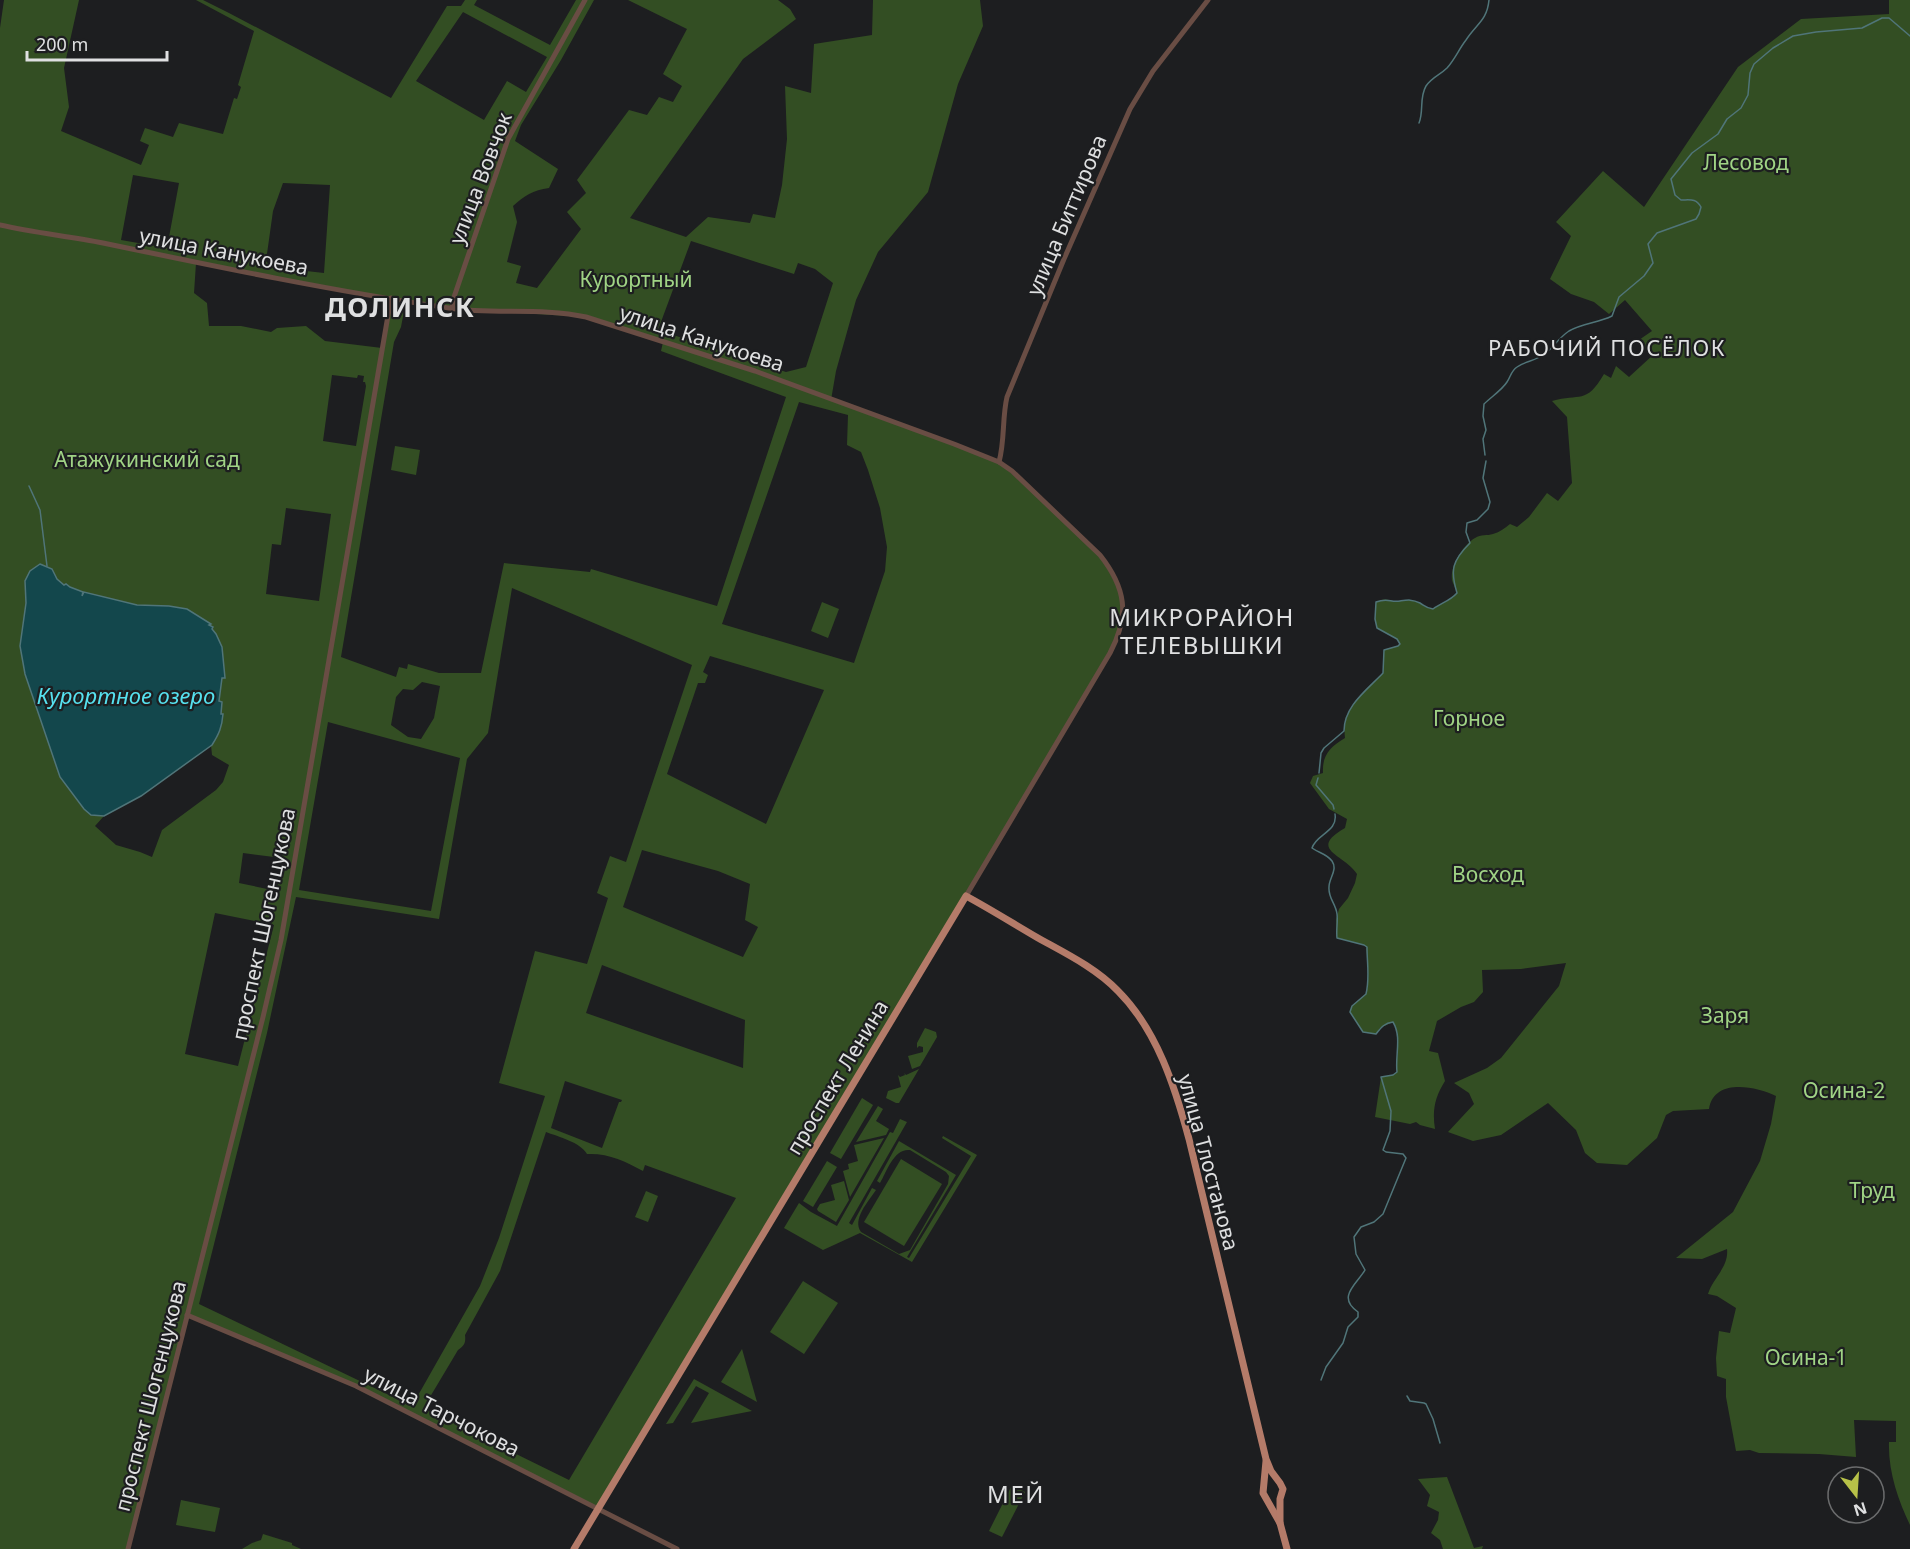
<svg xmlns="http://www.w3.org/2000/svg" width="1910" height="1549" viewBox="0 0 1910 1549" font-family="'Noto Sans',sans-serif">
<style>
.green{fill:#334e23;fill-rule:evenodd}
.water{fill:#13474c;stroke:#507579;stroke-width:1.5}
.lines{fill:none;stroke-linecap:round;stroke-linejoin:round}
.stream{stroke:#507579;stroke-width:1.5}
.minor{stroke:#694d44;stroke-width:5}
.major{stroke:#b47b69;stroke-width:7}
.labels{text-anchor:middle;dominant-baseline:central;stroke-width:4.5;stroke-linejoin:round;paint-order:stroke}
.park-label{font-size:21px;fill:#a0d485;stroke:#1d1e20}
.street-label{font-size:21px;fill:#dfe0e1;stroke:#1d1e20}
.neighbourhood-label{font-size:22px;letter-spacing:1.5px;fill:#dfe0e1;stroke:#1d1e20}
.water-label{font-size:22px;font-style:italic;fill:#56e1ef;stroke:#1d1e20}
.quarter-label{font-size:24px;letter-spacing:1.5px;fill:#dfe0e1;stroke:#1d1e20}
.district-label{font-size:27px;font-weight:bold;letter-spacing:1.5px;fill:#dfe0e1;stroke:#1d1e20}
</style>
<rect width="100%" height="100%" fill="#1d1e20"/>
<!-- green -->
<g class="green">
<path d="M4,0H79L64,68L69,107L61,131L141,165L149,145L140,141L145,128L173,137L179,123L223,134L234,98L237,99L241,87L238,85L254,31L196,0H203L229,13L391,98L447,6H461L465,0H477L474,5L550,45L576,0H594L561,60L521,125L515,141L558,169L549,188C533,190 524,196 513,206L517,222L507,262L521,266L516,283L537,288L581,229L567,212L586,193L577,180L629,110L647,115L659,97L673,102L682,86L663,74L687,29L628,0H778L790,9L796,19L743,59L630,218L686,237L708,217L750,223L753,214L775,218L782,185L787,139L785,86L811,93L814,44L872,35L873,0H980L983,26L958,84L928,192L878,252L856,300L836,371L831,400L999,462L1100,555L1122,595L1117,640L598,1509L356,1386L188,1315L128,1549H0V28ZM463,12L547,57L526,92L507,81L484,120L416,81ZM133,175L179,183L167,248L121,240ZM283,183L330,185L324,273L271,267L266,261L273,211ZM691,241L794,274L798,263L815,269L833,283L806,367L786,372L658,330ZM196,263L391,298L382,348L325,341L306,326L277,328L271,332L241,326H209L207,303L194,293ZM406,301L452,309L585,317L663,342L661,351L786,397L717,606L591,569L590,572L504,563L481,673H439L408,664L407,669L399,667L396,677L341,657L394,342L401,327ZM332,375L357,378L358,375L364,376L363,382H365L366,386L356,446L323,441ZM799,402L848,415L847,445L861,452L868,470L880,508L887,547L885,571L854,663L722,624ZM286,508L331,514L319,601L266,594L272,544L281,545ZM512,588L692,665L626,862L610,856L597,893L608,898L587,964L535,951L499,1083L545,1096L499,1238L480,1286L412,1406L199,1304L267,1033L296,897L439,919L467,759L488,733ZM710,656L824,690L766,824L667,774L698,683H705L708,675L703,672ZM422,682L440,686L434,718L421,739L408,737L391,725L396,697L403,689L413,690ZM328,722L460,758L431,911L299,890ZM211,745L212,755L229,765L223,782L216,790L162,830L152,857L140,852L116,845L95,826L104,816L141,796ZM642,850L718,871L750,884L745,920L758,927L743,957L623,907ZM243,853L282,858L278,885L273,884L272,890L239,883ZM215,913L274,925L238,1066L185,1054ZM602,965L745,1020L743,1068L586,1013ZM565,1081L622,1100L621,1102H619L602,1148L551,1128ZM546,1132C559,1137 580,1142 587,1154C608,1153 625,1161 643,1171L645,1165L736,1198L569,1480L427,1410V1402L458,1350C464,1346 466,1343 465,1335L500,1271Z"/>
<path d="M1889,0H1910V1525C1898,1500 1888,1471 1889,1442H1896V1421L1854,1420L1856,1457L1819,1454L1759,1453L1750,1450L1736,1451L1726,1397V1379L1717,1376L1716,1358L1719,1331L1730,1333L1736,1308L1717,1296L1708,1294C1713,1278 1729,1267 1727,1249L1702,1259L1676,1258L1733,1212L1760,1161L1771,1124L1776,1096C1755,1086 1714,1078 1709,1109L1673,1111L1666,1115L1657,1138L1627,1165L1597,1163L1585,1153L1576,1130L1548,1103L1501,1135L1473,1141L1448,1132L1474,1104L1469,1093L1454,1083L1487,1068L1501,1058L1559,986L1566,963L1521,969L1482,970L1483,992L1474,1002L1461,1007L1437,1021L1429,1051L1438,1053L1445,1081C1435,1097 1432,1110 1435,1129L1420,1125L1416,1122L1410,1124L1375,1117L1381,1077L1393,1075L1397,1072C1395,1056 1403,1036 1393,1022L1380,1028L1376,1034L1363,1032L1350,1012L1352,1006L1366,994C1370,978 1368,964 1366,947L1364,945L1337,938L1336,920L1339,909L1348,898L1355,883L1357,874C1344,854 1307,850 1345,828L1347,819L1329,809L1310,783L1313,776L1323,773C1322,755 1330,747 1345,738C1341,708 1364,692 1383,673L1384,650L1397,646L1400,644L1397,639L1377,628L1375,619L1376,602C1389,596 1390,603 1400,601C1407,600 1412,599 1419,603C1425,606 1426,608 1432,609C1441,603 1450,601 1457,593C1456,589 1453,584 1452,580C1450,566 1463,545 1475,538C1481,534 1487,536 1493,534C1500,532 1505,528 1510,524L1517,527L1529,517L1547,493L1558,501L1572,483L1567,417L1552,401C1580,393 1586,405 1604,374L1611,378L1616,366L1629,377L1653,355L1646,349L1641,351L1639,348L1640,345L1636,342L1652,331L1625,300L1609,314L1594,302L1571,294L1550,279L1571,236L1556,222L1603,171L1644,207L1738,67L1801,19L1889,14Z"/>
<path d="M395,446L420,450L416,475L391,470Z"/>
<path d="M822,602L839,609L828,638L811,631Z"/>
<path d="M925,1028L936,1032L937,1037L920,1066L912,1069L908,1056L923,1052V1047L919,1046L917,1048V1043Z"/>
<path d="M919,1069L899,1103H896L886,1098L888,1091L901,1087L898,1075L900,1077L905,1075L904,1073L906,1075Z"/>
<path d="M862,1098L873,1105L841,1159L830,1153Z"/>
<path d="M878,1106L883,1109L876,1121L889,1129L886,1135L856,1142Z"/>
<path d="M900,1119L907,1122L849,1223L852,1225L872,1188L876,1190C868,1202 852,1219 861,1232L899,1254L910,1250L948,1184L949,1176L946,1172L910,1150C894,1148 887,1171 880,1183L877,1181L899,1141L956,1175L907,1257L909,1258L971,1156L942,1138L943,1136L977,1155L912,1262L860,1233L823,1250L784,1228L799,1203L811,1212L837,1226L890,1132L893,1133Z"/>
<path d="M884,1138L850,1197L843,1171L849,1169L848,1164L858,1161L854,1145Z"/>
<path d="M901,1159L942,1184L904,1246L864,1222Z"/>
<path d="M827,1161L837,1167L813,1207L803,1201Z"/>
<path d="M844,1181L849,1200L836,1222L818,1211L817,1209L820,1204L835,1200L831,1185Z"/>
<path d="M646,1191L658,1196L648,1222L635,1217Z"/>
<path d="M803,1281L838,1303L804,1354L770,1332Z"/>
<path d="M742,1349L757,1402L721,1382Z"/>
<path d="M694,1379L752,1411L691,1423L709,1393L696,1386L673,1423L666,1424Z"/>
<path d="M1447,1477L1474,1548L1483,1546L1482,1549H1443L1440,1540L1431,1533L1438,1520L1439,1512L1427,1506L1430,1495L1418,1479Z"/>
<path d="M1012,1485L1025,1492L1002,1537L989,1531Z"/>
<path d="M181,1500L220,1508L215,1532L176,1525Z"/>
<path d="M263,1534L292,1543V1545L301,1549H242L252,1543L261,1540Z"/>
</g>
<!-- water -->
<path class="water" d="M40,564L52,569L57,579L64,585L66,584L70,587L83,592L82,596L84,592L137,605L169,606L187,609L211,624L209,625L213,627L212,629L216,634L222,647L225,678H222L219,701L222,702L221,714H223C222,727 219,734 212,745L141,796L104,816L91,815L84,809L60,777L25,674L20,646L26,603L25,581L30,571Z"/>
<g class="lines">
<!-- stream -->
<g class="stream">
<path d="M1419,123C1424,111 1419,98 1426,86C1432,77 1440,75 1447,68C1455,59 1459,49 1466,40C1476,24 1487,21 1489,0"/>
<path d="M1485,455L1483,439L1486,430L1483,416L1484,404C1491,397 1502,390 1507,382C1511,376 1511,371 1517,367C1525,361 1536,361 1546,353C1554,346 1560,337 1569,331C1583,323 1598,323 1612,316L1619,297L1644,276L1653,263L1648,244L1657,233L1696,219L1699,214L1701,207C1696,198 1690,200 1681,200L1675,195L1671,179L1692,153L1718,134L1727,119L1741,108L1748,95L1750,73L1754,64L1773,48L1793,36L1816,32L1862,28L1882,18H1889L1910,36"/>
<path d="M29,486L40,510L47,566"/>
<path d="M1319,773L1321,753L1324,748L1344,731C1344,706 1367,690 1383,673L1384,650L1398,646L1400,644L1397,639L1377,628L1375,619L1376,602C1389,597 1390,603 1400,601C1407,600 1412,599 1420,603C1425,606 1426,608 1433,609C1441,603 1450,601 1457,593C1450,570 1452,561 1470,543L1466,532L1467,523L1477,520L1488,509L1490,502L1483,478L1486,461"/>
<path d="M1318,778L1316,785L1333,805L1334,809"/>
<path d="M1321,1380L1326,1367L1343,1343L1348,1327L1358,1317V1312C1336,1297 1357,1284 1365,1270L1356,1254L1354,1237L1361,1227L1374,1222L1383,1214L1406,1158L1403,1154L1386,1152L1383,1150L1390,1131L1391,1111L1381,1077L1393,1075L1397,1072C1395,1055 1402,1037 1393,1022C1385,1023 1381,1027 1376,1034L1363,1032L1350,1012L1352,1006L1366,994C1370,978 1367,964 1367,947L1364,945L1337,938C1336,930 1338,921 1337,914C1336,904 1328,898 1329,887C1329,878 1338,870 1332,861C1327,854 1319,853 1312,848C1316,834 1338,832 1335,814"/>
<path d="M1407,1396L1410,1401L1424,1403L1426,1404L1433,1419L1440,1443"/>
</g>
<!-- minor -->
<g class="minor">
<path d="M0,225C34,233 69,236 103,243C218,267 333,291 449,308C494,315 541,307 586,317L755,371L954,444L999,462L1012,471L1100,555C1126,588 1130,615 1110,653L966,896"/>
<path d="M452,309L454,297L508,139L585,0"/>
<path d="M999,462C1005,440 1002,418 1007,397L1064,259L1130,109L1153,71L1208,0"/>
<path d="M187,1315L356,1386L677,1549"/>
<path d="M128,1549L263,1017L281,940L391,298"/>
</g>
<!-- major -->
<g class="major">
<path d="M1266,1461L1263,1493L1280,1523L1287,1549"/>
<path d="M574,1549L966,896C990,909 1014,924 1038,938C1065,953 1096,968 1118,991C1157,1030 1175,1087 1189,1139L1266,1459L1271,1471L1280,1483L1283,1489L1280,1499V1523"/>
</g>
</g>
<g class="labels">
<!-- park labels -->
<g class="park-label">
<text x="1746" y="162">Лесовод</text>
<text x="636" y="279">Курортный</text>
<text x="147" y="459">Атажукинский сад</text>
<text x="1469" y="718">Горное</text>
<text x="1488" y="874">Восход</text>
<text x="1725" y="1015">Заря</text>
<text x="1844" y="1090">Осина-2</text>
<text x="1872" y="1190">Труд</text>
<text x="1806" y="1357">Осина-1</text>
</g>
<!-- street labels -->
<g class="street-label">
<text transform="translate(480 178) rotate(-69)">улица Вовчок</text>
<text transform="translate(1066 215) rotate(-67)">улица Биттирова</text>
<text transform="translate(224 251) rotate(11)">улица Канукоева</text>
<text transform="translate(702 338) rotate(18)">улица Канукоева</text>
<text transform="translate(263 924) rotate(-78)">проспект Шогенцукова</text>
<text transform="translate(837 1077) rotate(-59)">проспект Ленина</text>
<text transform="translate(1209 1162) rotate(75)">улица Тлостанова</text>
<text transform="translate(150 1396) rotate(-76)">проспект Шогенцукова</text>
<text transform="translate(442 1411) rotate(27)">улица Тарчокова</text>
</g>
<!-- neighbourhood labels -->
<g class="neighbourhood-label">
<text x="1607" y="347">РАБОЧИЙ ПОСЁЛОК</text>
</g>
<!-- water labels -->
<g class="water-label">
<text x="126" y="695">Курортное озеро</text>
</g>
<!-- quarter labels -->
<g class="quarter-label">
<text x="1202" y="616">МИКРОРАЙОН<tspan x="1202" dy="28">ТЕЛЕВЫШКИ</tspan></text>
<text x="1016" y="1493">МЕЙ</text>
</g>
<!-- district labels -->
<g class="district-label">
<text x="400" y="306">ДОЛИНСК</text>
</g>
</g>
<!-- north arrow -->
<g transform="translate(1856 1495) rotate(163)"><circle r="28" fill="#1d1e20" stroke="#6b6c6d" stroke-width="1.5"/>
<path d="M0-4.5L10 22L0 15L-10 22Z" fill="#b7c148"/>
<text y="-9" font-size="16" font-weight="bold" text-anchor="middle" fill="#dfe0e1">N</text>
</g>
<!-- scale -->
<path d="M27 51v9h140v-9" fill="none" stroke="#dfe0e1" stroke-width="3"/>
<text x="36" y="51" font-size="18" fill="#dfe0e1" stroke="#1d1e20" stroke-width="4.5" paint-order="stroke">200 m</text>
</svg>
